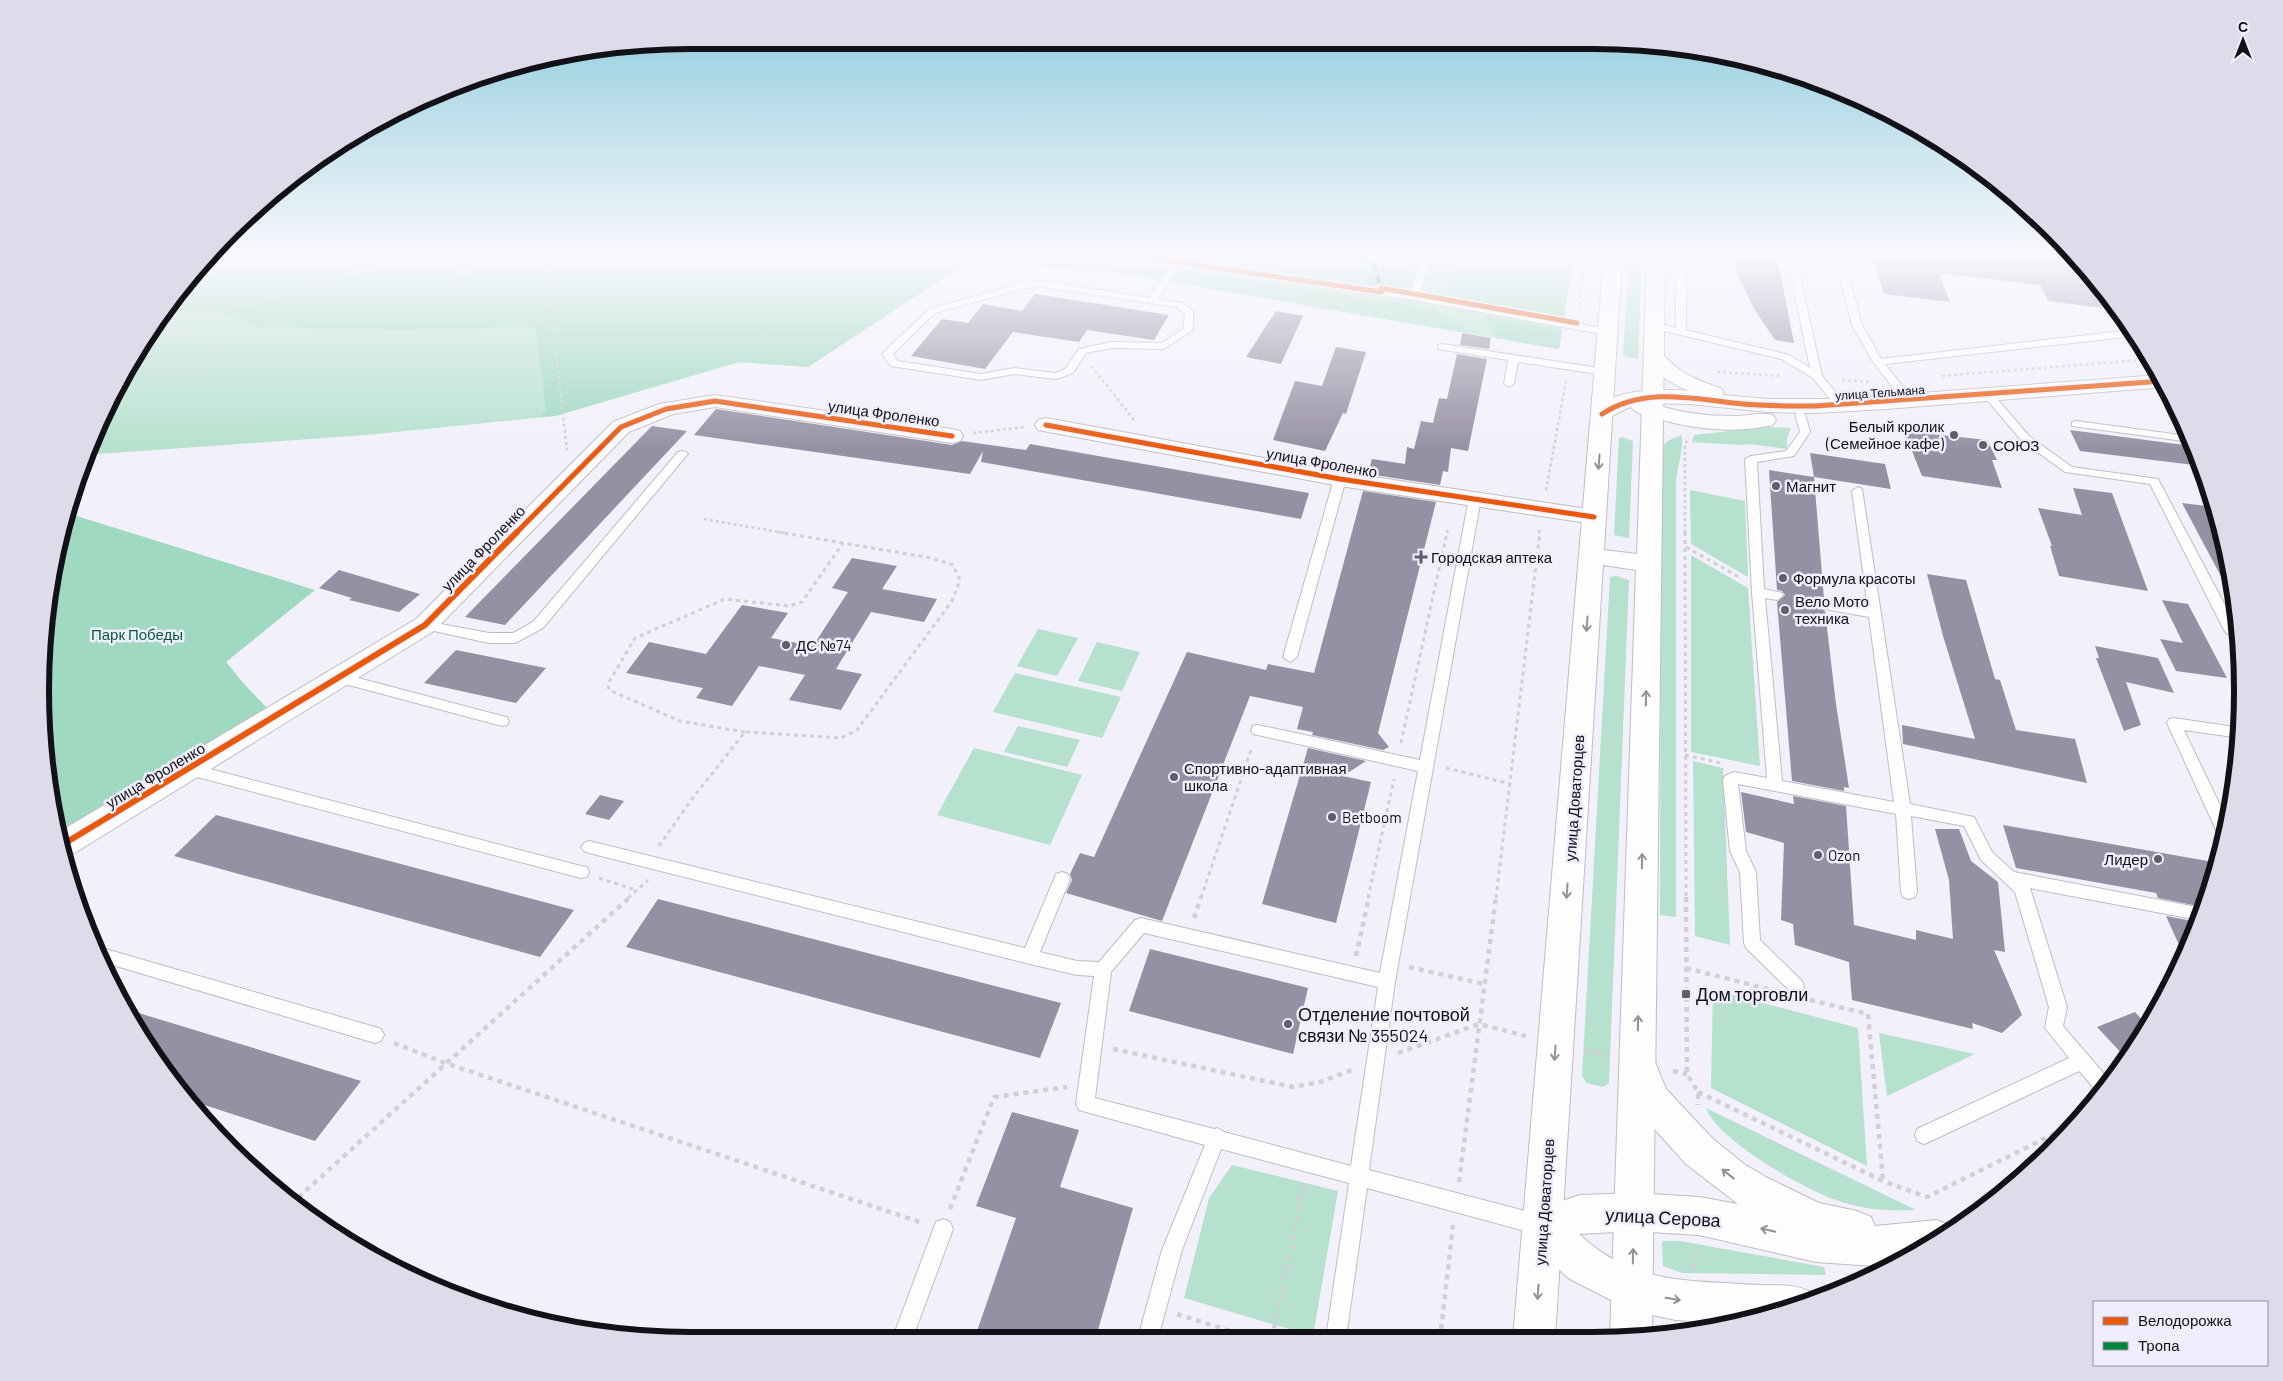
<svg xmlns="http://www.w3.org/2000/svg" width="2283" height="1381" viewBox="0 0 2283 1381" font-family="Barlow,sans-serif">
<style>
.green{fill:#b5e1ce}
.forest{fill:#9fd9c1}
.building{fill:#9690a4}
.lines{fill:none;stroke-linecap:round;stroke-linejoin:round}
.service-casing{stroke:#bebdc5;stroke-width:2}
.minor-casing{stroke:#bebdc5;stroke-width:2}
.tertiary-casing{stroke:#bebdc5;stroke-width:2}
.secondary-casing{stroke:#bebdc5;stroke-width:2}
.primary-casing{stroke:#bebdc5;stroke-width:2}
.path-far2{stroke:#d1d1d3;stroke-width:2.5;stroke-dasharray:3 3;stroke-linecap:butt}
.path-far1{stroke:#d1d1d3;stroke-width:3;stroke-dasharray:4 4;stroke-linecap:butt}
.path{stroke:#d1d1d3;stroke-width:4.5;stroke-dasharray:5 5;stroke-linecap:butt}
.service{fill:#fdfdfe;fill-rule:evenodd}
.minor{fill:#fdfdfe;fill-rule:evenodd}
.tertiary{fill:#fdfdfe;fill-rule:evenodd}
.secondary{fill:#fdfdfe;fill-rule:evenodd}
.primary{fill:#fdfdfe;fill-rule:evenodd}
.quiet{stroke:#00873e;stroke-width:4;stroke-dasharray:8 4;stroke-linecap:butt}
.cycleway-far1-casing{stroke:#f0edfd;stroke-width:8}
.cycleway-casing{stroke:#f0edfd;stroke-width:9}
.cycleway-far1{stroke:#e8590c;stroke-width:5}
.cycleway{stroke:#e8590c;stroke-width:6}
.oneway{stroke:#939396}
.poi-dot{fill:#605f67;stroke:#f0edfd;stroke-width:2}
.labels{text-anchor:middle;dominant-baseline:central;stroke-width:5;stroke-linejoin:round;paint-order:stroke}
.far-street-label{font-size:12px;fill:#121118;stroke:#f0edfd}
.street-label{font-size:15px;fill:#121118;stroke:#f0edfd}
.poi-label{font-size:15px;fill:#121118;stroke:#f0edfd;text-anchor:start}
.park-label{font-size:15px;fill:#075e3d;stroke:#f0edfd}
.near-poi-label{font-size:18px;fill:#121118;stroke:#f0edfd;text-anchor:start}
.near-street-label{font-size:18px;fill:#121118;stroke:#f0edfd}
.rim{fill:none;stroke:#121118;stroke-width:6}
</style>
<rect width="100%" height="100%" fill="#f2f0fa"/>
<!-- green -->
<g class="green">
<path d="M212,257H1574L1559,349L1112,272L969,261L808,367L739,362L555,416L366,435L85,455L107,403L174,295Z"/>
<path d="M1629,257H1642L1638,359L1623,356Z"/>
<path d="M1764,427L1791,428L1787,438V449L1750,444L1742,445L1692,442L1694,435Z"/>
<path d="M1682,435V447L1676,480V917L1660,915L1661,455C1662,442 1670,439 1682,435Z"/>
<path d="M1622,437L1633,441L1629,538L1614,535L1619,438Z"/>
<path d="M1690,490L1745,501L1748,577L1691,544Z"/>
<path d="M1691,555L1748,588L1760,766L1691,752Z"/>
<path d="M1616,576L1629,580L1609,1083L1603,1087L1587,1083L1582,1076L1610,577Z"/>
<path d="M1038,629L1078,638L1057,676L1017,666Z"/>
<path d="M1097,642L1140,652L1122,691L1078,681Z"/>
<path d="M1015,673L1121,697L1102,738L993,712Z"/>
<path d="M1018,726L1080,740L1067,767L1004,752Z"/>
<path d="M974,748L1082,775L1050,845L937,815Z"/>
<path d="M1693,761L1723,768L1730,945L1695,936Z"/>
<path d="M1713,990L1858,1028L1867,1166L1711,1088Z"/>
<path d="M1879,1033L1975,1054L1887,1096Z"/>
<path d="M1706,1108L1916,1210C1888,1211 1863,1210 1836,1200C1804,1189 1717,1140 1706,1108Z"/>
<path d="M1232,1165L1338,1191L1313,1336L1184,1298L1209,1198Z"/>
<path d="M1662,1241H1680L1824,1267L1826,1275L1682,1273L1663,1266Z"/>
</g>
<!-- forest -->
<g class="forest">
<path d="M212,257H1099L1433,308L1464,327L1467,333L1112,272L969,261L808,367L739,362L555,416L541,417L546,411L536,327L400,330L257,327L221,312L164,311L174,295Z"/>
<path d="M1187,257H1419L1413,280L1407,287L1390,288Z"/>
<path d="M1454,257H1574L1564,317L1448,298Z"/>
<path d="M1488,316L1562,331L1559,349L1496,338L1492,329L1481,318Z"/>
<path d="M67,513L315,590L226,662L245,685L269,710L60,836L46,776L40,690L46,605Z"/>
</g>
<!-- building -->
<g class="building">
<path d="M1734,257H1777L1794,343L1775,340L1754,309L1736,271Z"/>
<path d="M1872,257H1985L2028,262L2026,257H2076L2103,308L2048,301L2040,285L1939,273L1950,302L1884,294Z"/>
<path d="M1035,294L1169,315L1154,340L1087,330L1079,342L1013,332L985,369L911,356L942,319L968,323L983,304L1022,311Z"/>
<path d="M1276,311L1303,316L1281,364L1246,357Z"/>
<path d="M1462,333L1491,338L1489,349L1460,345Z"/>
<path d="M1336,347L1366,352L1346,414L1343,413L1325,451L1273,440L1295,381L1322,386Z"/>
<path d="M1457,354L1487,359L1468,451L1451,448L1448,472L1443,471L1440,485L1368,474L1372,459L1405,464L1407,447L1414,449L1421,421L1433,423L1439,398L1447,399Z"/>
<path d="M716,409L952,445L962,441L1026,450L1030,444L1309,493L1301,519L981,462L983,451L970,474L694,435Z"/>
<path d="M652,426L687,431L505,625L465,617Z"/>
<path d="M2070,430L2192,446L2202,466L2080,451Z"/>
<path d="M1904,431L1987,440L1997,460H1992L2002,488L1922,476Z"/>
<path d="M1810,453L1885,464L1891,489L1814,477Z"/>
<path d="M1769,470L1814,477L1824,599L1817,606L1825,611L1836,704L1849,788L1844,787V791L1792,781L1777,602L1785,595L1782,591L1777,590Z"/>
<path d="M2073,488L2112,493L2148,591L2059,576L2050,546H2052L2038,508L2082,515Z"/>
<path d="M1363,491L1436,502L1378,733L1389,747L1383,750L1312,735L1313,732L1297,729L1303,707L1250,696L1162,921L1066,893L1072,880L1070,874L1080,853L1094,857L1187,652L1266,670L1268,664L1314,673Z"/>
<path d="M2182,503L2214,507L2232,581L2225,584Z"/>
<path d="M852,558L897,566L882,589L937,599L924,622L871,612L836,669L862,674L841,710L789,700L805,675L759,666L732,706L696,698L703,688L626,673L649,642L706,654L742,605L788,613L771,638L813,646L848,592L832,588Z"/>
<path d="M339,570L420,594L399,612L349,600L352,598L319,588Z"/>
<path d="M1927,574L1966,580L1995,679L2000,680L2016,730L2075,739L2087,783L1903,744L1902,725L1975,739L1943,636Z"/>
<path d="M2162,600L2188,604L2227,678L2176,671L2160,639L2183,643Z"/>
<path d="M2095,646L2158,658L2174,693L2126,682L2141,725L2124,731L2096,658H2099Z"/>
<path d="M456,650L546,668L516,703L424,683Z"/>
<path d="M1308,748L1366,761L1343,776L1371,782L1336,923L1262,904Z"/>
<path d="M1741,792L1794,804L1793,796L1846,806L1854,925L1916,940V930L1953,939L1949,880L1935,829H1959L1971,861L1998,882L2005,952L1994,950L2022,1015L2002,1033L1972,1023L1973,1029L1852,1000L1849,962L1795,945L1793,924L1781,920L1784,843L1746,832Z"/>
<path d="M600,795L624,801L609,820L585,814Z"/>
<path d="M216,815L574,910L540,957L174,856Z"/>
<path d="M2003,825L2219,863L2203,907L2158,898L2156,893L2016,868Z"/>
<path d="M658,899L1061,1003L1040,1058L626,947Z"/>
<path d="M2166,916L2197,922L2184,956Z"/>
<path d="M1150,949L1308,988L1293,1054L1129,1011Z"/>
<path d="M129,1010L361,1081L315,1141L189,1100L150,1052Z"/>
<path d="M2135,1012L2147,1025L2126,1058L2097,1027Z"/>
<path d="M1012,1112L1079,1130L1060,1187L1133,1208L1096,1337H975L1016,1218L976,1206Z"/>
</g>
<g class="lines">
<!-- service casing -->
<g class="service-casing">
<g id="service">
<path d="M1138,257L1177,258L1410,294L1422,257H1431L1419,295L1607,329L1612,332L1607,335L1414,300L1179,265L1158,299L1183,303L1193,311V330L1164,349L1112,348L1086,353L1073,373L1056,379L1014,374L981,380L891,366L882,354L929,309L1025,282L1042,281L1149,298L1171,264L1142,260ZM1042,287L1177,307L1185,314L1183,329L1162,343L1112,342L1079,349L1065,369L1055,373L1014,368L981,374L898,361L893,354L935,313L1025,288Z"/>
<path d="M1676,257H1686V330L1789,355L1810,368L1787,257H1796L1822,376L1845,404V408H1837L1813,378L1781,359L1652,328L1650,326L1655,323L1676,328Z"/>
<path d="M1835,257H1844L1862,325L1881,359L2131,330L2135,336L1885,364L1914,401L1913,403H1905L1873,362L1852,325Z"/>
<path d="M1442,344L1605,369L1610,372L1605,375L1518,362L1514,384L1509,387L1504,384L1508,360L1438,349V345Z"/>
<path d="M1988,392L1992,393L2029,436L2072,467L2158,479L2236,626L2238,627V635L2226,633L2224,630L2150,484L2065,472L2021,440L1983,395Z"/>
<path d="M1800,411L1805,414L1810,432L1794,456L1757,462L1764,589L1782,593L1783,596L1777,600L1765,598L1782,781L1894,802L1869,617L1825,609L1819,605L1825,601L1868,608L1852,491L1858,487L1862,489L1910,804L1974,817L1992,852L2014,872L2202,908L2198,920L2030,888L2067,1007L2063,1026L2111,1082L2100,1095L2079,1071L1931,1141L1924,1144L1917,1141L1915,1135L1917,1129L2069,1058L2045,1028L2049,1007L2015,892L1981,860L1964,826L1911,816L1917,892L1915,897L1909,899L1903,897L1901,892L1896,814L1738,784L1746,851L1756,872L1760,940L1802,981L1804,986L1802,991L1796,993L1790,991L1746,948L1744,943L1740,872L1730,851L1723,780L1725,776L1734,772L1767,778L1752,592L1745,459L1751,456L1786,451L1800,432L1795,414Z"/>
<path d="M2076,421L2188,436L2191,442L2072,426V422Z"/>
<path d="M682,451L686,452L688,454L686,456L543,628L515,643H489L420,628L418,625L420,622L425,621L489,633H513L533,622L678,452Z"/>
<path d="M1340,476L1346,479L1297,657L1290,662L1283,657L1334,479Z"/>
<path d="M1475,494L1481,498L1395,982L1369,1170L1540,1215L1547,1218L1550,1225L1547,1232L1540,1235L1367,1188L1346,1338H1326L1349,1183L1221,1149L1182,1250L1158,1338H1138L1162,1250L1205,1145L1079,1110L1076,1104L1094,976L1077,975L1030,964L589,853L584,851L581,847L584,843L589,841L1025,948L1054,879L1056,874L1062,872L1068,874L1070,879L1040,952L1077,961L1099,962L1135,920L1141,918L1380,973L1418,771L1258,735L1253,734L1251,730L1253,726L1258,725L1420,760L1469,498ZM1144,933L1378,987L1351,1166L1224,1132L1217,1128L1214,1129L1095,1098L1111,972Z"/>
<path d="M339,673L502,716L507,717L509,721L507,725L502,726L334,681L332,678L334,675Z"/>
<path d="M2174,718L2241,728V738L2184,730L2227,820L2224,838L2220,836L2217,832L2167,723L2169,719Z"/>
<path d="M187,763L581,866L587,867L589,872L587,877L581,878L182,773L180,769L182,765Z"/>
<path d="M102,948L375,1027L381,1029L384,1035L381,1041L375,1043L106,963L99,949Z"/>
<path d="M943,1219L950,1222L953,1229L913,1337H893L936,1222Z"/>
</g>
</g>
<!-- minor casing -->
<g class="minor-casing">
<g id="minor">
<path d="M715,395L952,429L960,431L963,436L960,441L952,443L715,407L673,414L629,432L434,631L73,854L64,857L59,832L416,619L613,422L659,404Z"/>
<path d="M1046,418L1340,472L1594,510L1602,512L1606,517L1602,522L1594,524L1340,486L1038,430L1035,425L1038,420Z"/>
</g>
</g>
<!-- tertiary casing -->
<g class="tertiary-casing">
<path id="tertiary" d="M1654,351C1665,354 1670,363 1680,370C1692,378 1706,383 1720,388L1724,392L1722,395L1768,399H1839L2160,375L2166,387L1886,409L1815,413L1768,412L1690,404L1652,403C1678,413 1706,416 1734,416C1747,416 1760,412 1773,415L1776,420L1773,425C1734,434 1692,429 1655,418C1647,416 1636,414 1631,407C1617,411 1609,422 1594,419L1591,414C1609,388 1661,389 1689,391C1671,384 1655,373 1644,357L1647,353Z"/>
</g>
<!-- secondary casing -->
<g class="secondary-casing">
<path id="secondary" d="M1640,1052L1653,1057L1666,1089L1712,1138L1744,1164L1766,1177L1819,1203L1857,1211L1871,1217L1875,1226L1937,1220L1951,1226L1952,1229L1917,1254L1894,1264L1874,1266L1816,1262L1699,1235L1634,1231L1579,1234C1633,1285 1688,1280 1757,1285C1778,1286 1790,1283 1809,1291L1812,1298L1761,1319L1731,1324L1676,1320L1632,1311L1568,1278L1529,1240L1524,1226L1529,1212L1580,1195L1634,1193L1699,1197L1738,1204L1686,1164L1639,1112L1622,1069L1627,1057Z"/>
</g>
<!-- primary casing -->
<g class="primary-casing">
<path id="primary" d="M1604,257H1622L1604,550L1637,554L1647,257H1665L1652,1337L1635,1340L1610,1339L1636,570L1603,565L1555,1339H1513Z"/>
</g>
<!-- path-far2 -->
<g class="path-far2">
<path d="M545,257L567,450"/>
<path d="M349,276L447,279L500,257"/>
<path d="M447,279L479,293"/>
<path d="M164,311L221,312L411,257"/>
<path d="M1579,311L1584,257"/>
<path d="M154,328L229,257"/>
<path d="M1091,366L1135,421"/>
<path d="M126,372H150L192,331H152"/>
<path d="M150,372L192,373"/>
<path d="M1717,372L1783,376"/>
<path d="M1942,376L2151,359"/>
<path d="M1842,380L1871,382"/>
<path d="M176,389L221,341L182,342"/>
<path d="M973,433L1026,427"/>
<path d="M1546,490L1566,381"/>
<path d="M704,519L785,533"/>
<path d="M1447,533L1448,527"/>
<path d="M1539,533L1540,528"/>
<path d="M1685,533V446L1688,437"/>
</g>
<!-- path-far1 -->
<g class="path-far1">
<path d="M1685,532L1686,898"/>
<path d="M1686,547L1739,577"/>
<path d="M745,732L680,721L609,690L608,684L635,638L725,599L789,606L802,602L843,543"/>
<path d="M1401,743L1447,532"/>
<path d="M1685,755L1721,763"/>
<path d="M1446,768L1511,784"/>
<path d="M659,846L692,799L745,732L841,738L857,730L952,601L960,580L953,565L931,558L778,532"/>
<path d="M599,878L636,890"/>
<path d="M628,898L648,880"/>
<path d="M1201,898L1252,747"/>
<path d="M1368,898L1394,779"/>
<path d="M1496,898L1540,532"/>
</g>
<!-- path -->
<g class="path">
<path d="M1686,897L1687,1074L1698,1092V1105"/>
<path d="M1194,918L1201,897"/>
<path d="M1356,956L1369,897"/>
<path d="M1409,967L1484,984"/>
<path d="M1686,968L1768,989"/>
<path d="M1810,1000L1868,1014L1883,1180"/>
<path d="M394,1043L445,1063L923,1223"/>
<path d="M1113,1049L1293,1087L1320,1082L1352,1070"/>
<path d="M1585,1050L1608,1055"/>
<path d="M1398,1053L1479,1024L1526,1036"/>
<path d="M1673,1071L1687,1074"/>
<path d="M1698,1092L1883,1181L1927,1197L2074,1124"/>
<path d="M1459,1182L1496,897"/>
<path d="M291,1204L630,897"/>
<path d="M950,1209L994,1097L1067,1087"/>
<path d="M1693,1269L1698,1248"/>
<path d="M1177,1314L1252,1338"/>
<path d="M1272,1338L1304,1184"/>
<path d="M1440,1339L1453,1225"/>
</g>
<!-- service -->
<use href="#service" class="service"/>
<!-- minor -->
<use href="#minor" class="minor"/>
<!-- tertiary -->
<use href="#tertiary" class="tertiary"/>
<!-- secondary -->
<use href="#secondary" class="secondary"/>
<!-- primary -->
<use href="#primary" class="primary"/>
<!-- quiet -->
<path class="quiet" d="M1363,257L1374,266L1381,288"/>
<!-- cycleway-far1 casing -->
<g class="cycleway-far1-casing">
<g id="cycleway-far1">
<path d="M1142,257L1382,292"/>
<path d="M1381,288L1577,323"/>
<path d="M1602,414C1645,386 1695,399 1743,404C1767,406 1791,406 1815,406L2163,381"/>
<path d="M1046,425L1340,479L1594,517"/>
<path d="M516,533L621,427L666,409L715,401L952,436"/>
</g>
</g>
<!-- cycleway casing -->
<g class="cycleway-casing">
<path id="cycleway" d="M62,845L425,625L517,532"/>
</g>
<!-- cycleway-far1 -->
<use href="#cycleway-far1" class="cycleway-far1"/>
<!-- cycleway -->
<use href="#cycleway" class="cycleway"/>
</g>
<!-- one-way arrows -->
<defs><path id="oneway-shaft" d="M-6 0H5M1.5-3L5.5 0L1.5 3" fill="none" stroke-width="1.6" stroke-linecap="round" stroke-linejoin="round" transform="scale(1.25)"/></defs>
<g class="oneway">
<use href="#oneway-shaft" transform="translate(1599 462) rotate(94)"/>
<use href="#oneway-shaft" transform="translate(1587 624) rotate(94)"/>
<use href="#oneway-shaft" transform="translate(1646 698) rotate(-89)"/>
<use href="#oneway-shaft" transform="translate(1642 861) rotate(-89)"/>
<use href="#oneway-shaft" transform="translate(1567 891) rotate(94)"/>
<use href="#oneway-shaft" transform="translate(1638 1023) rotate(-89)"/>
<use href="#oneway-shaft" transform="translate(1555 1053) rotate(94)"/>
<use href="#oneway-shaft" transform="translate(1728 1174) rotate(-142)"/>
<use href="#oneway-shaft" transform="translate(1768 1230) rotate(-167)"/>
<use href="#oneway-shaft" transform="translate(1633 1256) rotate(-89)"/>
<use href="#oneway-shaft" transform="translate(1538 1292) rotate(94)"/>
<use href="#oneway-shaft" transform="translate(1673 1299) rotate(9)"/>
</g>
<!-- sky -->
<linearGradient id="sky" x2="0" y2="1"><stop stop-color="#8dcbdc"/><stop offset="0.57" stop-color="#f9f8fd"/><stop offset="1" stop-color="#f9f8fd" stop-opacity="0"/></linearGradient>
<rect width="2283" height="450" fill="url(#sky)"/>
<!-- markers -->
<g class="poi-dot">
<circle cx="1954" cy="435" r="5"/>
<circle cx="1983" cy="445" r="5"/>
<circle cx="1776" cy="486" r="5"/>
<path d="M1418.5 549.5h5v5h5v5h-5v5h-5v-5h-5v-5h5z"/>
<circle cx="1783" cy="578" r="5"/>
<circle cx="1785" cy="610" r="5"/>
<circle cx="786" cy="645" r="5"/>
<circle cx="1174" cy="777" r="5"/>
<circle cx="1332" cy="817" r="5"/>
<circle cx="1818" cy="855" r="5"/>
<circle cx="2158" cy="859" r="5"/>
<rect x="1681" y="989" width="10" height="10" rx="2.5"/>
<circle cx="1288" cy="1024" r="5"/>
</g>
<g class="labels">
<!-- far-street labels -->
<g class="far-street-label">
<text transform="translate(1880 392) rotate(-4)">улица Тельмана</text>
</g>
<!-- street labels -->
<g class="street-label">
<text transform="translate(884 413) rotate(8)">улица Фроленко</text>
<text transform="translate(1322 462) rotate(10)">улица Фроленко</text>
<text transform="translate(483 548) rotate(-46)">улица Фроленко</text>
<text transform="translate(155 775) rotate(-31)">улица Фроленко</text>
<text transform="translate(1574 798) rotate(-86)">улица Доваторцев</text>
<text transform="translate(1544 1202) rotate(-86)">улица Доваторцев</text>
</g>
<!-- poi labels -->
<g class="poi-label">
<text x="1944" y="426" text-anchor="end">Белый кролик<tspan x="1944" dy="17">(Семейное кафе)</tspan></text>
<text x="1993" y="445">СОЮЗ</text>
<text x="1786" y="486">Магнит</text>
<text x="1431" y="557">Городская аптека</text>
<text x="1793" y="578">Формула красоты</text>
<text x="1795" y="601">Вело Мото<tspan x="1795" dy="17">техника</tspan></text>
<text x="796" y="645">ДС №74</text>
<text x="1184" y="768">Спортивно-адаптивная<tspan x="1184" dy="17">школа</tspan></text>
<text x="1342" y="817">Betboom</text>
<text x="1828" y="855">Ozon</text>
<text x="2148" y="859" text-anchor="end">Лидер</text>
</g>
<!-- park labels -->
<g class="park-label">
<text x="137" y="634">Парк Победы</text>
</g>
<!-- near-poi labels -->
<g class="near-poi-label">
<text x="1696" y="994">Дом торговли</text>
<text x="1298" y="1014">Отделение почтовой<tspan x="1298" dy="21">связи № 355024</tspan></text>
</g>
<!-- near-street labels -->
<g class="near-street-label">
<text transform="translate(1663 1217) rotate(3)">улица Серова</text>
</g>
</g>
<!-- crop -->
<path d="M0 0H2283V1381H0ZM690 49H1593A641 641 0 0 1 2234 690V691A641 641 0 0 1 1593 1332H690A641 641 0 0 1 49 691V690A641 641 0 0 1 690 49Z" fill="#dedbeb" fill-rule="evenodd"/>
<path class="rim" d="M690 49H1593A641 641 0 0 1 2234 690V691A641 641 0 0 1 1593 1332H690A641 641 0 0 1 49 691V690A641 641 0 0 1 690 49Z"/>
<!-- legend -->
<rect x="2093" y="1301" width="175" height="65" fill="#f0edfd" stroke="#9795a1"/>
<rect x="2103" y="1317" width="25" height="8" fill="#e8590c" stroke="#9795a1"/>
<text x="2138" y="1326" font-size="15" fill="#121118">Велодорожка</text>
<rect x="2103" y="1342" width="25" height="8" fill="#00873e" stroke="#9795a1"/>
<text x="2138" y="1351" font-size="15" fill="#121118">Тропа</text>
<!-- north arrow -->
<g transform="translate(2243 40)" stroke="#f0edfd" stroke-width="4" paint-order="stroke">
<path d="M0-4L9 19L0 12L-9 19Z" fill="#121118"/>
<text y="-8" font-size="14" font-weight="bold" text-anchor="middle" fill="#121118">С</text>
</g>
</svg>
